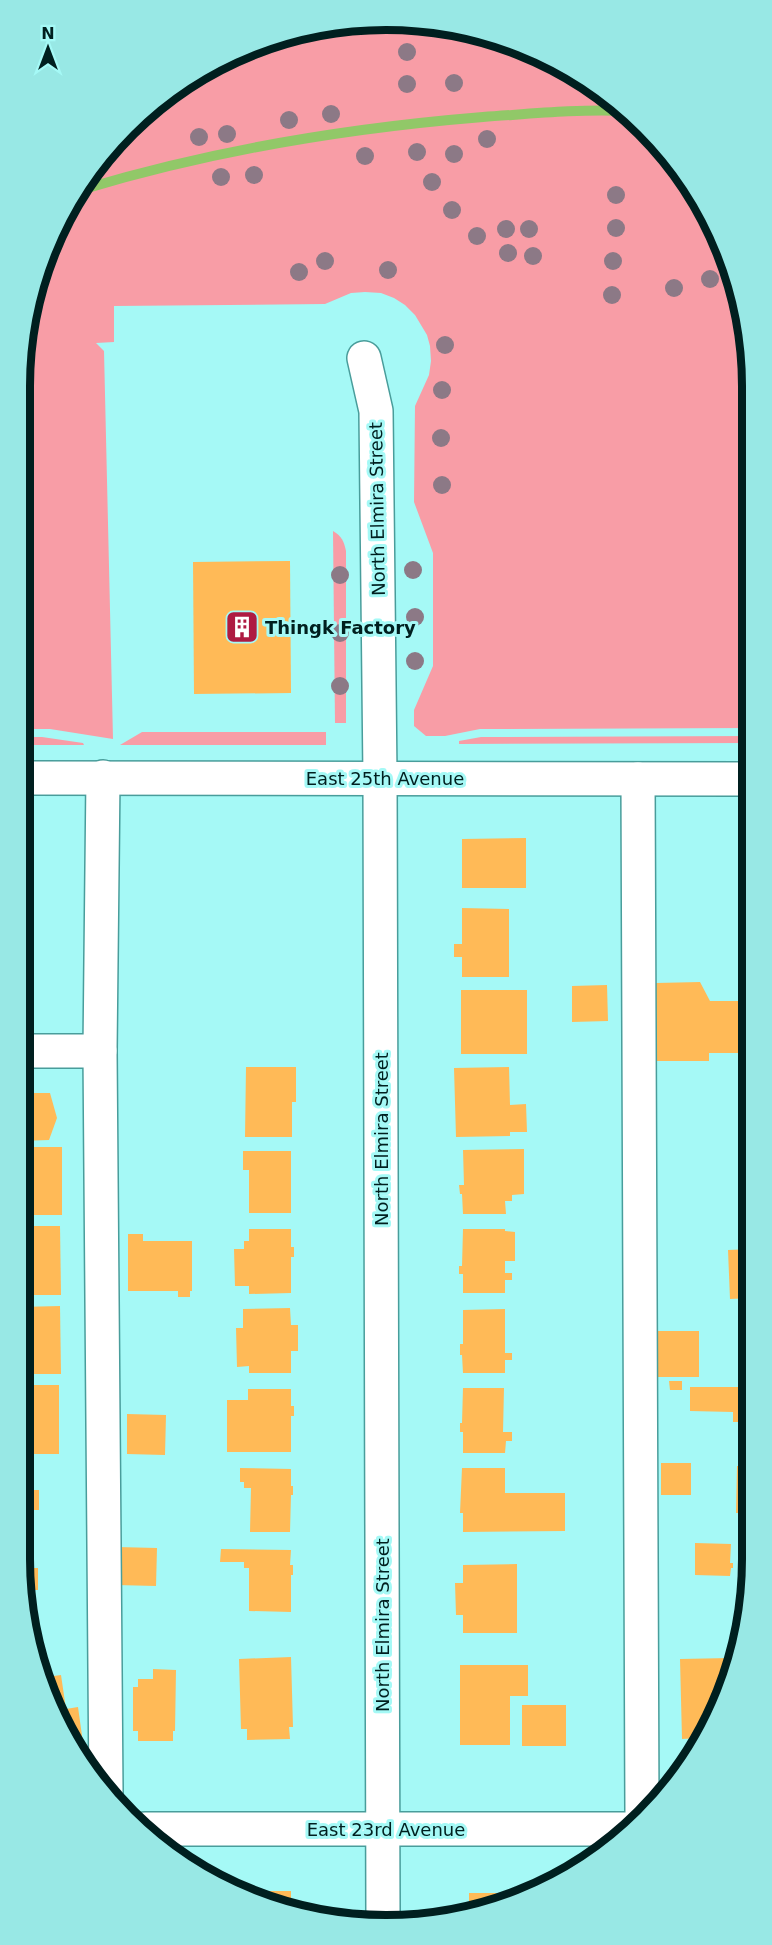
<svg xmlns="http://www.w3.org/2000/svg" width="772" height="1945" viewBox="0 0 772 1945" font-family="'DejaVu Sans',sans-serif">
<style>
.green{fill:#f89da6}
.lines{fill:none;stroke-linecap:round;stroke-linejoin:round}
.stream{stroke:#91c868;stroke-width:10}
.building{fill:#ffba57}
.minor-casing{stroke:#499d9b;stroke-width:36}
.minor{stroke:#fff;stroke-width:33}
.tree{fill:#8c7986}
.labels{text-anchor:middle;dominant-baseline:central;stroke-width:6;stroke-linejoin:round;paint-order:stroke}
.street-label{font-size:18px;fill:#001f1f;stroke:#a5f9f6}
.poi-label{font-size:18px;font-weight:bold;fill:#001f1f;stroke:#a5f9f6;text-anchor:start}
.rim{fill:none;stroke:#001f1f;stroke-width:8}
</style>
<rect width="100%" height="100%" fill="#a5f9f6"/>
<!-- green -->
<g class="green">
<path d="M362,20L503,39L590,81L662,145L715,224L749,338L750,728L480,729L445,736H426L414,726V710L433,666V553L414,502L415,406L429,375L431,361L430,346L427,335L415,315L405,305L394,298L381,293L365,292L351,293L325,304L114,306V342L96,343L104,351L113,739L50,729H20V386L39,269L110,145L224,57Z"/>
<path d="M333,531C342,536 344,542 346,551V723H335Z"/>
<path d="M142,732H326V745H120Z"/>
<path d="M750,736V743L459,744V741L481,737Z"/>
<path d="M20,737H42L83,743L84,745H20Z"/>
</g>
<g class="lines">
<!-- stream -->
<path class="stream" d="M84,189C214,150 348,128 483,117C529,114 577,109 624,111"/>
</g>
<!-- building -->
<g class="building">
<path d="M290,561L291,693L194,694L193,562Z"/>
<rect x="745" y="831" width="6" height="51"/>
<path d="M526,838V888H462V839Z"/>
<path d="M462,908L509,909V977H462V957H454V944H462Z"/>
<path d="M700,982L710,1001H751V1053H709V1061H653V1002H656V983Z"/>
<path d="M607,985L608,1021L572,1022V986Z"/>
<rect x="461" y="990" width="66" height="64"/>
<path d="M246,1067H296V1102H292V1137H245Z"/>
<path d="M509,1067L510,1105L526,1104L527,1132H510V1136L456,1137L454,1068Z"/>
<path d="M20,1093H50L57,1118L49,1140L20,1141Z"/>
<rect x="748" y="1099" width="3" height="31"/>
<rect x="20" y="1147" width="42" height="68"/>
<path d="M524,1149V1194L512,1195V1201H505L506,1214H463L462,1194H460L459,1185H464L463,1150Z"/>
<path d="M243,1151H291V1213H249V1170H243Z"/>
<path d="M20,1226H60L61,1295H20Z"/>
<path d="M249,1229H291V1247H294V1257H291V1293L249,1294V1286H235L234,1249H244V1241H249Z"/>
<path d="M463,1229H505V1231L515,1232V1261H505V1273H512V1280H505V1293H463V1274H459V1266H462Z"/>
<path d="M128,1234H143V1241H192V1291H190V1297H178V1291H128Z"/>
<path d="M752,1249V1298L730,1299L728,1250Z"/>
<path d="M60,1306L61,1374H20V1307Z"/>
<rect x="741" y="1307" width="11" height="67"/>
<path d="M290,1308L291,1325H298V1351H291V1373H249V1366L237,1367L236,1328H243V1309Z"/>
<path d="M505,1309V1353H512V1360H505V1373H463L462,1355H460V1344H463V1310Z"/>
<rect x="655" y="1331" width="44" height="46"/>
<path d="M669,1381H682V1390H670Z"/>
<rect x="20" y="1385" width="39" height="69"/>
<path d="M690,1387H752V1422H733V1412L690,1411Z"/>
<path d="M463,1388H504L503,1432H512V1441H506L505,1453H463V1432H460V1423H462Z"/>
<path d="M248,1389H291V1406H294V1416H291V1452H227V1400H248Z"/>
<path d="M127,1414L166,1415L165,1455L127,1454Z"/>
<rect x="661" y="1463" width="30" height="32"/>
<path d="M737,1466H752V1513H736Z"/>
<path d="M240,1468L291,1469V1486H293V1495H291L290,1532H250L251,1488H244V1482H240Z"/>
<path d="M462,1468H505V1493H565V1531L463,1532V1513H460Z"/>
<path d="M20,1470H28V1490H39V1510H28V1531H20Z"/>
<path d="M695,1543L731,1544L730,1563H733V1568H731L730,1576L695,1575Z"/>
<path d="M117,1547L157,1548L156,1586L116,1585Z"/>
<path d="M744,1547H752L749,1583H745Z"/>
<path d="M20,1548H28V1568H38V1590H28V1601L20,1559Z"/>
<path d="M221,1549L291,1550L290,1565H293V1575H291V1612L249,1611V1568H244V1562H220Z"/>
<path d="M517,1564V1633H463V1615H456L455,1583H463V1565Z"/>
<path d="M291,1657L293,1727H289L290,1739L247,1740V1729H241L239,1659Z"/>
<path d="M730,1658V1682L700,1738L682,1739L680,1659Z"/>
<path d="M460,1665H528V1696H510V1745H460Z"/>
<path d="M153,1669L176,1670L175,1731H173V1741H138V1731H133V1687H138V1679H153Z"/>
<path d="M61,1675L66,1709L78,1707L85,1757L39,1678Z"/>
<rect x="522" y="1705" width="44" height="41"/>
<path d="M247,1891H291V1907Z"/>
<path d="M469,1893H512V1896L469,1914Z"/>
</g>
<g class="lines">
<!-- minor casing -->
<g class="minor-casing">
<g id="minor">
<path d="M364,358L376,411L380,777L383,1921"/>
<path d="M103,777L100,1051L106,1793"/>
<path d="M20,778L750,779"/>
<path d="M638,779L642,1814"/>
<path d="M20,1051H100"/>
<path d="M145,1829H627"/>
</g>
</g>
<!-- minor -->
<use href="#minor" class="minor"/>
</g>
<!-- trees -->
<g class="tree">
<circle cx="407" cy="52" r="9"/>
<circle cx="454" cy="83" r="9"/>
<circle cx="407" cy="84" r="9"/>
<circle cx="331" cy="114" r="9"/>
<circle cx="289" cy="120" r="9"/>
<circle cx="227" cy="134" r="9"/>
<circle cx="199" cy="137" r="9"/>
<circle cx="487" cy="139" r="9"/>
<circle cx="417" cy="152" r="9"/>
<circle cx="454" cy="154" r="9"/>
<circle cx="365" cy="156" r="9"/>
<circle cx="254" cy="175" r="9"/>
<circle cx="221" cy="177" r="9"/>
<circle cx="432" cy="182" r="9"/>
<circle cx="616" cy="195" r="9"/>
<circle cx="452" cy="210" r="9"/>
<circle cx="616" cy="228" r="9"/>
<circle cx="506" cy="229" r="9"/>
<circle cx="529" cy="229" r="9"/>
<circle cx="477" cy="236" r="9"/>
<circle cx="508" cy="253" r="9"/>
<circle cx="533" cy="256" r="9"/>
<circle cx="325" cy="261" r="9"/>
<circle cx="613" cy="261" r="9"/>
<circle cx="388" cy="270" r="9"/>
<circle cx="299" cy="272" r="9"/>
<circle cx="710" cy="279" r="9"/>
<circle cx="674" cy="288" r="9"/>
<circle cx="612" cy="295" r="9"/>
<circle cx="445" cy="345" r="9"/>
<circle cx="442" cy="390" r="9"/>
<circle cx="441" cy="438" r="9"/>
<circle cx="442" cy="485" r="9"/>
<circle cx="413" cy="570" r="9"/>
<circle cx="340" cy="575" r="9"/>
<circle cx="415" cy="617" r="9"/>
<circle cx="340" cy="633" r="9"/>
<circle cx="415" cy="661" r="9"/>
<circle cx="340" cy="686" r="9"/>
</g>
<!-- icons -->
<defs>
<g id="building-square" transform="scale(1.725)"><rect x="-9" y="-9" width="18" height="18" rx="4" fill="#ae1a42" stroke="#a5f9f6"/><path d="M-4-6H4V6H1V3H-1V6H-4ZM-2.5-4.3h1.7v1.8h-1.7ZM.8-4.3h1.7v1.8H.8ZM-2.5-1h1.7V.8h-1.7ZM.8-1h1.7V.8H.8Z" fill="#fff"/></g>
</defs>
<g fill-rule="evenodd">
<use href="#building-square" x="242" y="627"/>
</g>
<g class="labels">
<!-- street labels -->
<g class="street-label">
<text transform="translate(377 509) rotate(-91)">North Elmira Street</text>
<text x="385" y="778">East 25th Avenue</text>
<text transform="translate(381 1139) rotate(-90)">North Elmira Street</text>
<text transform="translate(382 1625) rotate(-90)">North Elmira Street</text>
<text x="386" y="1829">East 23rd Avenue</text>
</g>
<!-- poi labels -->
<g class="poi-label">
<text x="265" y="627">Thingk Factory</text>
</g>
</g>
<!-- crop -->
<path d="M0 0H772V1945H0ZM386 30H386A356 356 0 0 1 742 386V1559A356 356 0 0 1 386 1915H386A356 356 0 0 1 30 1559V386A356 356 0 0 1 386 30Z" fill="#98e8e5" fill-rule="evenodd"/>
<path class="rim" d="M386 30H386A356 356 0 0 1 742 386V1559A356 356 0 0 1 386 1915H386A356 356 0 0 1 30 1559V386A356 356 0 0 1 386 30Z"/>
<!-- north arrow -->
<g transform="translate(48 48)" stroke="#a5f9f6" stroke-width="4.5" paint-order="stroke">
<path d="M0-4.5L10 22L0 15L-10 22Z" fill="#001f1f"/>
<text y="-9" font-size="16" font-weight="bold" text-anchor="middle" fill="#001f1f">N</text>
</g>
</svg>
